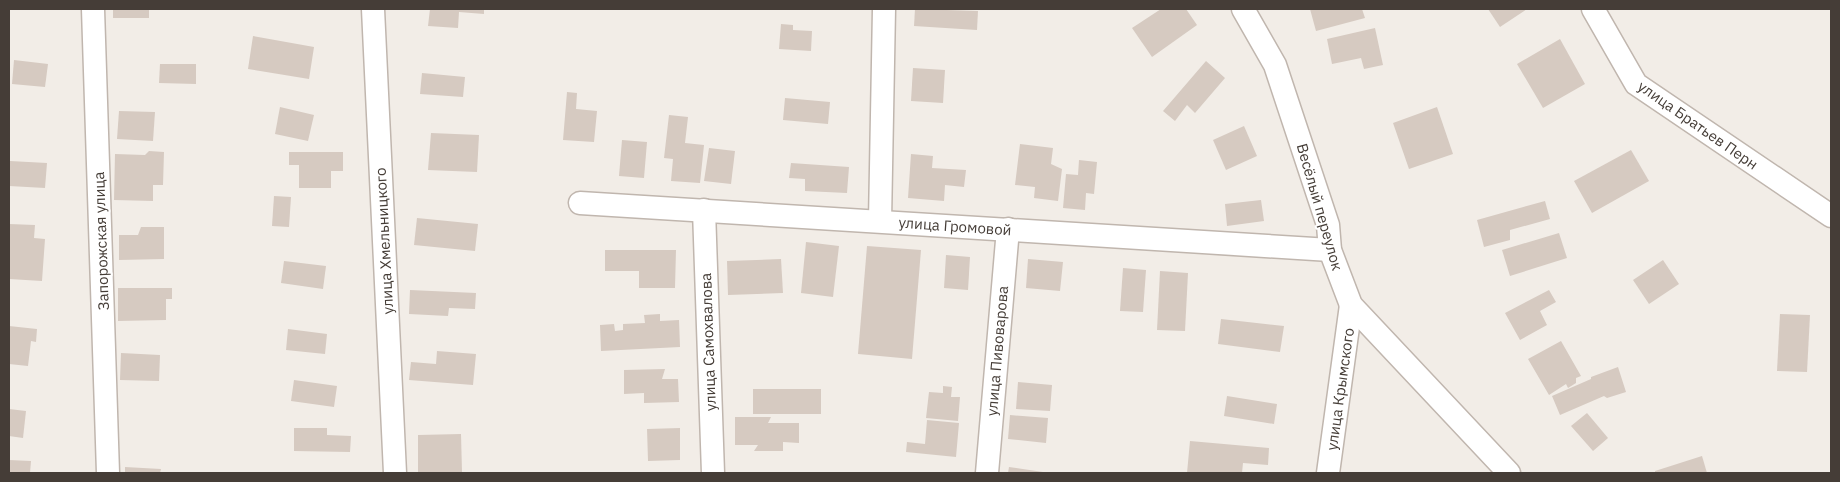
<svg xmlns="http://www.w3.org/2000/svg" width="1840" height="482" viewBox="0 0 1840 482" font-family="'IBM Plex Sans',sans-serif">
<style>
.building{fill:#d6cac1}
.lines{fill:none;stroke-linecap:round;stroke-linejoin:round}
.street-casing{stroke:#c0b6ae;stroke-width:25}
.street{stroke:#fff;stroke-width:22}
.labels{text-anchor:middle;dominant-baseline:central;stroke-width:4;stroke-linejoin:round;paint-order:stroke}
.street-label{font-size:15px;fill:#453d37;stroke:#fff}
</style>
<rect width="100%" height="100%" fill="#f2ede7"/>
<!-- building -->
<g class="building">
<rect x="113" y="9" width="36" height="9"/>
<path d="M430,9H484V14L459,12L458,28L428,26Z"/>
<path d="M915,9L978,11L977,30L914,26Z"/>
<path d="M1161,9H1186L1197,25L1152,57L1132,28Z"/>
<path d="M1310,9H1362L1365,18L1316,31Z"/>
<path d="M1488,9H1527L1500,27Z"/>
<path d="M781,24L793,25V30L812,31L811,51L779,49Z"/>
<path d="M1375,28L1383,65L1364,69L1361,58L1332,64L1327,39Z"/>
<path d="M253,36L314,47L309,79L248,69Z"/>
<path d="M1560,39L1585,84L1543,108L1517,64Z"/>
<path d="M14,60L48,64L45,87L12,84Z"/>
<path d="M1206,61L1225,78L1195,113L1187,105L1175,121L1163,111Z"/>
<path d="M160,64H196V84L159,83Z"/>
<path d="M913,68L945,70L943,103L911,101Z"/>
<path d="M422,73L465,77L463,97L420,94Z"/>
<path d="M567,92L577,93L576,109L597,111L594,142L563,140Z"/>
<path d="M785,98L830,102L828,124L783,120Z"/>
<path d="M280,107L314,115L308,141L275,134Z"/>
<path d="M1437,107L1453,154L1409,169L1393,123Z"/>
<path d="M119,111L155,112L153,141L117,139Z"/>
<path d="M669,115L688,117L685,143L704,145L700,183L671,181L673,159L664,158Z"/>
<path d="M1244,126L1257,156L1226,170L1213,140Z"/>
<path d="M431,133L479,135L477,172L428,170Z"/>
<path d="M622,140L647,142L644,178L619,176Z"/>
<path d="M1020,144L1053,148L1051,164L1062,169L1058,201L1034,198L1035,187L1015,185Z"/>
<path d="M709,148L735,151L731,184L704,181Z"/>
<path d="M1631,150L1649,181L1592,213L1574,181Z"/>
<path d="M149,151L164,152L163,185H153V201L114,200L115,154L145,155Z"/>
<path d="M289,152H343V171H331V188H299V165H289Z"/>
<path d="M911,154L933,156L932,168L966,170L964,187L945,185L944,201L908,198Z"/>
<path d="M1079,160L1097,162L1094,194L1086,193L1085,210L1063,208L1066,174L1078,175Z"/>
<path d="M10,161L47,163L45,188L9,186Z"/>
<path d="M791,163L849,167L847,193L805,191V179L789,178Z"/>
<path d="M274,196L291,197L289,227L272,226Z"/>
<path d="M1261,200L1264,221L1227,226L1225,204Z"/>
<path d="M1545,201L1550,219L1510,230V240L1484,247L1477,220Z"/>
<path d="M417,218L478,224L475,251L414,245Z"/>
<path d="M9,224L35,225L34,238L45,239L42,281L9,279Z"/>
<path d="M141,227H164V259L119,260V235H138Z"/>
<path d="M1559,233L1567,258L1510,276L1502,250Z"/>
<path d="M806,242L839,246L833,297L801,293Z"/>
<path d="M867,246L921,250L912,359L858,354Z"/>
<path d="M605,250H676L675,288H639V271H605Z"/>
<path d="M946,255L970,257L968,290L944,288Z"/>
<path d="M781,259L783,293L728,295L727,261Z"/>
<path d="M1028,259L1063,262L1060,291L1026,288Z"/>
<path d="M1663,260L1679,284L1649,304L1633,280Z"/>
<path d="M284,261L326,266L323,289L281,283Z"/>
<path d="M1123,268L1146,270L1143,312L1120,311Z"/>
<path d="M1160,271L1188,273L1185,331L1157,330Z"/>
<path d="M118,288H172V299H166V320L118,321Z"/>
<path d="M410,290L476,293L475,309L449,308L448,316L409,314Z"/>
<path d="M1549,290L1556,302L1540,311L1547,325L1520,340L1505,313Z"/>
<path d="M660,314V321L679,320L680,347L601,351L600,325L614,324L615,331L623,330V324L645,323L644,315Z"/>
<path d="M1780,314L1810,315L1807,372L1777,371Z"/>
<path d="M1221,319L1284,326L1280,352L1218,344Z"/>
<path d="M9,326L37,329L36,342L31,341L28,366L9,364Z"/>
<path d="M288,329L327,334L325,354L286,350Z"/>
<path d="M1561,341L1581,376L1576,378V383L1568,388L1566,384L1549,395L1528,359Z"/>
<path d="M437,351L476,354L473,385L409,380L411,362L436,364Z"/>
<path d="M121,353L160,355L159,381L120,380Z"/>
<path d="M1618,367L1626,392L1607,398L1604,396L1560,415L1552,396L1591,379V377Z"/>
<path d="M665,369L662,379H678L679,402L644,403V393L624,394V370Z"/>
<path d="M294,380L337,386L334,407L291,401Z"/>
<path d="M1018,382L1052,385L1050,411L1016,409Z"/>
<path d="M943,386L952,387L951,397H960L958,421L926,418L929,392L943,393Z"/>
<rect x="753" y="389" width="68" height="25"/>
<path d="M1227,396L1277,404L1274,424L1224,416Z"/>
<path d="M9,409L26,411L23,438L9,436Z"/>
<path d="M1587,413L1608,438L1593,451L1571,426Z"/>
<path d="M1010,415L1048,418L1046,443L1008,439Z"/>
<path d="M735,417H771L768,423H799V443L783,442V451H754L758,445H735Z"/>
<path d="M927,420L959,423L956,457L906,452L907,442L925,444Z"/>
<path d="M294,428H327V435L351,436L350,452L294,451Z"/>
<path d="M680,428V460L648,461L647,429Z"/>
<path d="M461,434L462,472H418V435Z"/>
<path d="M1190,441L1269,448L1268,465L1243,463L1242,473H1187Z"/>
<path d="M1702,456L1707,473H1655V471Z"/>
<path d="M9,460L31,461L30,473H9Z"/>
<path d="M125,467L161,469L160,473H125Z"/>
<path d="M1009,467L1043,472V473H1008Z"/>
</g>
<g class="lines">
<!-- street casing -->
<g class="street-casing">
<g id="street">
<path d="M93,9L108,473"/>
<path d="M373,9L395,473"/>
<path d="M1243,9L1275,65L1328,225L1330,250L1351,305L1509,473"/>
<path d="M1593,9L1636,84L1831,216"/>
<path d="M580,203L1330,250"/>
<path d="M704,210L713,473"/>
<path d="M880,221L884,9"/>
<path d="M987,473L1008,229"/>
<path d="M1328,473L1351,305"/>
</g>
</g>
<!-- street -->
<use href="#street" class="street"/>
</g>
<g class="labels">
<!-- street labels -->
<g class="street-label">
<text transform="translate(1698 125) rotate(35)">улица Братьев Перн</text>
<text transform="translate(1320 207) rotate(74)">Весёлый переулок</text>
<text transform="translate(955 226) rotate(4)">улица Громовой</text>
<text transform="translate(101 241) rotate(-92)">Запорожская улица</text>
<text transform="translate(384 241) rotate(-93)">улица Хмельницкого</text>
<text transform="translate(708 342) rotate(-92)">улица Самохвалова</text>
<text transform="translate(997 351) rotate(-85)">улица Пивоварова</text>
<text transform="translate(1340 389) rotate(-82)">улица Крымского</text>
</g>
</g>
<!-- border -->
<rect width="1840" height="482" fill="none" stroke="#453d37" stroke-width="20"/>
</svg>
